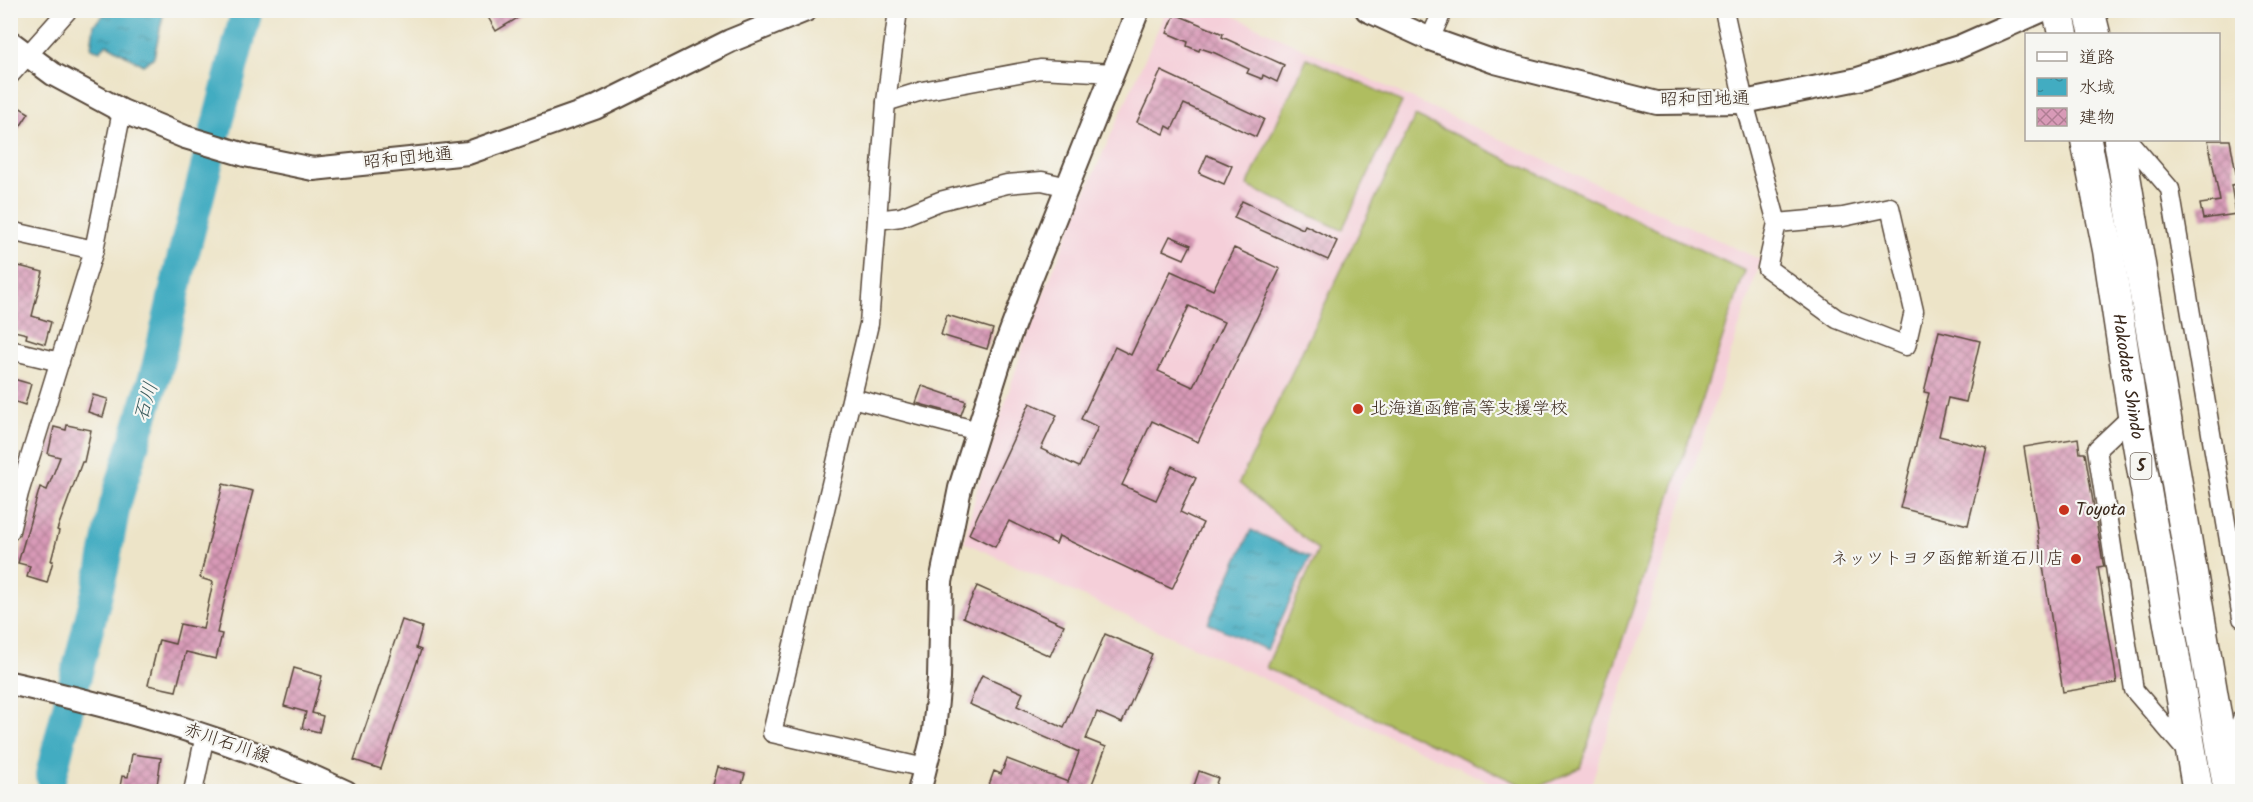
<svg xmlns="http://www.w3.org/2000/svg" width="2253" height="802" viewBox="0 0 2253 802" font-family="Kalam,'Klee One',sans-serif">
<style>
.built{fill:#f5cfd9}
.grass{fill:#afbd60;stroke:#75743f;stroke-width:1.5}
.water{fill:url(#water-ripples);stroke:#3e6b70;stroke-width:1.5}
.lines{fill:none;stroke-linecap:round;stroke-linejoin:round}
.stream{stroke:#42acc1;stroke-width:5}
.river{stroke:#42acc1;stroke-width:32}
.building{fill:url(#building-cross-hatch);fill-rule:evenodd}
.minor-casing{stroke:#564638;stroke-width:21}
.tertiary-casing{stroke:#564638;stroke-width:26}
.trunk-casing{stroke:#564638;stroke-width:33}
.minor{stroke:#fff;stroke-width:18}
.tertiary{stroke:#fff;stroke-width:22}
.trunk{stroke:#fff;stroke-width:30}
.poi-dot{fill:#c8321e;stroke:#f6f6f2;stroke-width:2}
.labels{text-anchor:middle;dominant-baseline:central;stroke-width:4.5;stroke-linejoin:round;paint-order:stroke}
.shield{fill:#f6f6f2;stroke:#73675e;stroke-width:1.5}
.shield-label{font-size:16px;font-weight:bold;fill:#3b2a1e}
.street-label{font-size:18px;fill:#3b2a1e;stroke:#f6f6f2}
.poi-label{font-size:18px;fill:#3b2a1e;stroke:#f6f6f2;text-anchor:start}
.water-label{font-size:20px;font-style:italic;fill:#3e5e5f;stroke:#f6f6f2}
</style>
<defs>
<pattern id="water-ripples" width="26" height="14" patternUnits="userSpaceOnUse" patternTransform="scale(1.5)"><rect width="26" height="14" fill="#42acc1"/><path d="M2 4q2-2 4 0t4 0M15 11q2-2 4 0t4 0" fill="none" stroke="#388c9c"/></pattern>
<pattern id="building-cross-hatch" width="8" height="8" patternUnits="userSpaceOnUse" patternTransform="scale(1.5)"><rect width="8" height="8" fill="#d89ab7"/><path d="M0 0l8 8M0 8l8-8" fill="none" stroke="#b07e94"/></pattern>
</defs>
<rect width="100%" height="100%" fill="#f6f6f2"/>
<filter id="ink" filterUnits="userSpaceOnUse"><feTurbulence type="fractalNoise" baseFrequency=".0167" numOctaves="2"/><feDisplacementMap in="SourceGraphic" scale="12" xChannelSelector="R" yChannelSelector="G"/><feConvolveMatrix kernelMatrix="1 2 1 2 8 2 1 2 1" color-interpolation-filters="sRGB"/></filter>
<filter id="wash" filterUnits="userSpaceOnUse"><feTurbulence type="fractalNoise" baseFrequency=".008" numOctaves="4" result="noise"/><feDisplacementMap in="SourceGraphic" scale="24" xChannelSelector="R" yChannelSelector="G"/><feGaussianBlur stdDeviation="1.35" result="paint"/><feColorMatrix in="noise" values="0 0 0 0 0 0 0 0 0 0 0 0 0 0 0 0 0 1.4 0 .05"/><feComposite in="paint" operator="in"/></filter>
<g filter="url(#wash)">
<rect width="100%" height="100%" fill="#ede4c8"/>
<!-- built -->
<path class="built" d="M1166,11H1223L1761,260L1589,791H1509L964,542L977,489L1029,329L1077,211Z"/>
<!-- grass -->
<g class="grass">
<path d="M1307,58L1402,102L1342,230L1247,186Z"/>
<path d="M1415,116L1745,271L1580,768L1532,790L1266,668L1318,550L1239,483Z"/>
</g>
<!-- water -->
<g class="water">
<path d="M108,11H164L154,57L143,65L107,44L100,51L91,48L94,24Z"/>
<path d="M1251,530L1310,557L1267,650L1208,623Z"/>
</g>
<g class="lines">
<!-- stream -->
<path class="stream" d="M44,792L51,775"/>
<!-- river -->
<path class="river" d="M51,775L103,569L115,505L157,368L181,264L247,10"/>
</g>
<g id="blocks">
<!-- building -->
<g class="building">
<path d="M484,10H531L496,31Z"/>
<path d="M1175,14L1223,34L1222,37L1284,65L1277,82L1263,75L1262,79L1247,73L1249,69L1215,53L1200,48L1199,51L1187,46L1188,42L1167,33Z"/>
<path d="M1161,71L1264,119L1256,137L1184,104L1172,129L1167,126L1164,134L1137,122Z"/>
<path d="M10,102L29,113L10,142Z"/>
<path d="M2208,140H2230L2238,184L2231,185L2236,214L2203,219L2200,204L2220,201Z"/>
<path d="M1207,155L1232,166L1224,184L1199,173Z"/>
<path d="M1242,201L1303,229L1305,225L1337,241L1328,260L1234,218Z"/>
<path d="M1170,236L1191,245L1184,259L1163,250Z"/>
<path d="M1234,248L1280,269L1198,442L1152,421L1122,485L1156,500L1172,466L1196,478L1180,512L1203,523L1172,589L1059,536L1056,544L1009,521L995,547L969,534L1030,403L1057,415L1041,449L1079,467L1098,427L1081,419L1115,347L1131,355L1171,271L1213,290ZM1189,306L1224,322L1193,387L1158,371Z"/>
<path d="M19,266L43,272L32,316L51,322L45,344L26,338L27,334L10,330V300Z"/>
<path d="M947,315L993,329L987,349L941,335Z"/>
<path d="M1939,331L1980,341L1966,402L1948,398L1939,436L1987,448L1968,525L1900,508L1929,393L1924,392Z"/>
<path d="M10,378L31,384L25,405L10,400Z"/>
<path d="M922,386L966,401L961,415L916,403Z"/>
<path d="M93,395L108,399L103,417L88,412Z"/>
<path d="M67,425L91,430L84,462H82L57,530L59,531L51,561H53L47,583L27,577L30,566L18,563L40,487L47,490L60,457L48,454L54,427L66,430Z"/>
<path d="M2078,438L2080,453H2085L2103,563L2104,566L2098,567L2117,683L2063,692L2024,447Z"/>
<path d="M223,484L253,491L228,585L217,633L222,634L216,659L186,652L176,691L148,685L159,640L175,644L180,624L203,629L213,582L200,578Z"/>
<path d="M977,586L1064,625L1050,656L963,617Z"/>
<path d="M402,620L422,627L416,648L421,650L381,769L354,760Z"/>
<path d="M1105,634L1152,654L1122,723L1097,712L1086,739L1106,747L1089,792H995L996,788L989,785L994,771L1001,774L1007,759L1068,782L1079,752L969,704L982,675L1023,693L1017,706L1064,728Z"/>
<path d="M294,668L322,676L312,713L323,716L319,732L302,728L306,712L284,706Z"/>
<path d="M132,754L161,758L156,792H119L122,776L128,777Z"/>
<path d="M718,767L745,774L740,792H711Z"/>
<path d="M1199,771L1218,778L1213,792H1192Z"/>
</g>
</g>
</g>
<g filter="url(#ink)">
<use href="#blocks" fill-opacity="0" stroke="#564638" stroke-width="1.5"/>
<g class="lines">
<!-- minor casing -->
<g class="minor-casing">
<g id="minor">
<path d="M898,10L886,102L869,324L772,733L925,768"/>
<path d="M1724,10L1744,102L1777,223L1767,268L1837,319L1906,346L1914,311L1890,207L1843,217L1777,223"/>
<path d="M1430,39L1443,10"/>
<path d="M10,75L68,10"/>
<path d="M886,102L922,91L1040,69L1114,73"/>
<path d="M2128,140L2170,189L2242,618"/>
<path d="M877,220L901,217L940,201L1007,184L1042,181L1068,187"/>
<path d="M10,231L94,250"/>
<path d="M10,350L60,362"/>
<path d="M852,398L978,431"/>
<path d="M2133,415L2097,449L2134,690L2188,753"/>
<path d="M10,531L19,493L94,250L122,111"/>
<path d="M2227,759L2242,719"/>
<path d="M193,792L205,735"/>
</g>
</g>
<!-- tertiary casing -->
<g class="tertiary-casing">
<g id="tertiary">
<path d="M1367,10L1430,39L1495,62L1657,103L1744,102L1858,79L1959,47L2043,10"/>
<path d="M10,42L53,74L122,111L185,137L245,155L313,169L468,153L595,108L730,41L806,10"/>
<path d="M10,683C126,709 239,741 346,792"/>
<path d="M919,792L934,732L939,679L941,582L960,488L1000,361L1030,280L1138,10"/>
</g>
</g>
<!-- trunk casing -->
<g class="trunk-casing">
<g id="trunk">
<path d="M2058,10L2063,34"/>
<path d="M2089,10L2095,34"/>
<path id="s1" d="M2086,140L2108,250L2133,415L2198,792"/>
<path d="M2119,140L2229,792"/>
</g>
</g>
<!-- minor -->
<use href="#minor" class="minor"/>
<!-- tertiary -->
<use href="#tertiary" class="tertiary"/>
<!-- trunk -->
<use href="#trunk" class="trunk"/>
</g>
</g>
<!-- markers -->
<g class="poi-dot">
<circle cx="1358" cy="409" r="6"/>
<circle cx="2064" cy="510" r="6"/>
<circle cx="2076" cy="559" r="6"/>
</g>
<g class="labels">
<!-- shield labels -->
<rect class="shield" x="2130.5" y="453" width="21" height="26" rx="4.5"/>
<g class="shield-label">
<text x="2141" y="466">5</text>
</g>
<!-- street labels -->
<g class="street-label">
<text transform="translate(1705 100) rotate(-1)">昭和団地通</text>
<text transform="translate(408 159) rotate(-6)">昭和団地通</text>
<text stroke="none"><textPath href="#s1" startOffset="240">Hakodate Shindo</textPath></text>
<text transform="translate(227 744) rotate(19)">赤川石川線</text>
</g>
<!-- poi labels -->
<g class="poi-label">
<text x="1370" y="409">北海道函館高等支援学校</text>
<text x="2076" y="510">Toyota</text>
<text x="2064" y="559" text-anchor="end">ネッツトヨタ函館新道石川店</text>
</g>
<!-- water labels -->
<g class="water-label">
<text transform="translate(147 402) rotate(-73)">石川</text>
</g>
</g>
<!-- margin -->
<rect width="2253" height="802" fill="none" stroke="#f6f6f2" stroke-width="36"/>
<!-- legend -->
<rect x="2025" y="33" width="195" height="108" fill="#f6f6f2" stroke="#aba49d" stroke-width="1.5"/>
<rect x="2037" y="52" width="30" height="9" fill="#ffffff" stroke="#aba49d" stroke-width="1.5"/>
<text x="2079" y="63" font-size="18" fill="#3b2a1e">道路</text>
<rect x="2037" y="78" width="30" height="18" fill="url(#water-ripples)" stroke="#aba49d" stroke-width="1.5"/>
<text x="2079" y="93" font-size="18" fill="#3b2a1e">水域</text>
<rect x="2037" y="108" width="30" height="18" fill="url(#building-cross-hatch)" stroke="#aba49d" stroke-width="1.5"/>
<text x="2079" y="123" font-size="18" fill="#3b2a1e">建物</text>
</svg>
